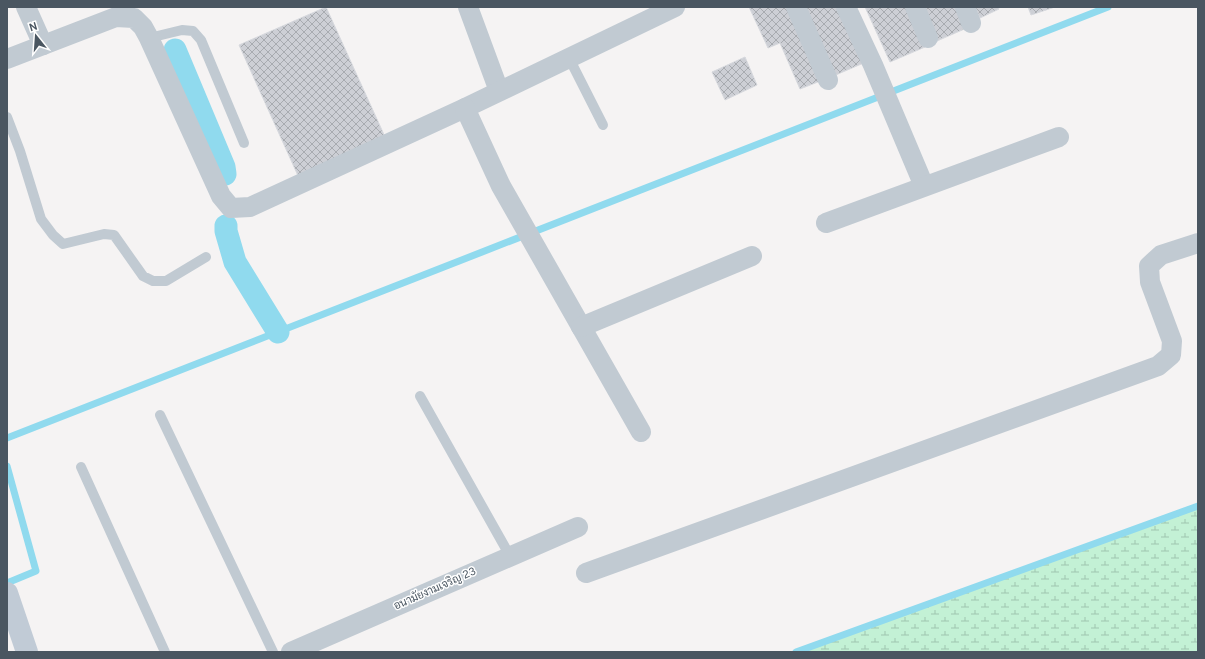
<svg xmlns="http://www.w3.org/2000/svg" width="1205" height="659" viewBox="0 0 1205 659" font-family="Overpass,Sarabun,sans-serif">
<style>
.wetland{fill:url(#wetland-marsh)}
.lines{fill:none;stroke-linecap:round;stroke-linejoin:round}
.stream{stroke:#90daee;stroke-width:7}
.canal{stroke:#90daee;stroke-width:23}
.building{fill:url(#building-cross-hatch);stroke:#d7d9de}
.lane{stroke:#c1cad2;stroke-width:10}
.street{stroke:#c1cad2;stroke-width:20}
.secondary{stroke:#c1cbd6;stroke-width:22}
.labels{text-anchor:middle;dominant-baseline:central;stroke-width:3;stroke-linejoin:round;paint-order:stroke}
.street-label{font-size:11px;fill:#4a5661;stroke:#fff}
</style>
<defs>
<pattern id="wetland-marsh" width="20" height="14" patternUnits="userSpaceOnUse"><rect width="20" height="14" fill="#c3f1d5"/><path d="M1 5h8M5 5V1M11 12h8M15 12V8" fill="none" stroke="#a0c6b0"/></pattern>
<pattern id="building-cross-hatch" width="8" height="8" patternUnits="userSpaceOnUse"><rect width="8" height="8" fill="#cdcfd5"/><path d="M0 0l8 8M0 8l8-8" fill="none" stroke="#a8abb0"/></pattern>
</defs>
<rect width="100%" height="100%" fill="#f5f3f3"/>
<!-- wetland -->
<path class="wetland" d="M1198,506V652H796Z"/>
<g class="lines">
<!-- stream -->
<g class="stream">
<path d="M7,438L1108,7"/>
<path d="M7,466L36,571L7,583"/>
<path d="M796,652L1198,506"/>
</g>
<!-- canal -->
<g class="canal">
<path d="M175,50L224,167L225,174"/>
<path d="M226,226V231L235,262L278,332"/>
</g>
</g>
<!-- building -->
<g class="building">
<path d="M326,7L386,139L299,178L239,45Z"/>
<path d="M749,7H791L823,80L800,89L780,43L768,48Z"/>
<path d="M799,7H841L866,62L831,77Z"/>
<path d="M865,7H907L925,47L890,62Z"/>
<path d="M921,7H960L969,27L937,41Z"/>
<path d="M975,7H998L999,9L980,18Z"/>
<path d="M1028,7H1055L1031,15Z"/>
<path d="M745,57L757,85L725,100L712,72Z"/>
</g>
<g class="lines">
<!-- lane -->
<g class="lane">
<path d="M149,38L182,30L193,31L201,40L244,143"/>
<path d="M569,58L603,125"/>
<path d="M7,117L20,151L41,219L53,235L63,244L104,234L114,235L143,276L153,281H166L206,257"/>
<path d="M420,396L510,556"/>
<path d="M160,415L273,652"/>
<path d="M81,467L165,652"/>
</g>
<!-- street -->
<g class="street">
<path d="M26,7L43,45"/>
<path d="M468,7L499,91"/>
<path d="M796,7L828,80"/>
<path d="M846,7L873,65L924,186"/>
<path d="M915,7L928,38"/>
<path d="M965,7L971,23"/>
<path d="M7,59L116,17L134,18L143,27L149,38L221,196L231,208L250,207L465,108L675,7"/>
<path d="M465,108L501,186L641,432"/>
<path d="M826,223L1059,137"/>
<path d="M581,327L752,256"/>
<path d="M586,573L1158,366L1171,355L1172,341L1150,282L1149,266L1161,255L1198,243"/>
<path d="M291,652L578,527"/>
</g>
<!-- secondary -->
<path class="secondary" d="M7,593L27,652"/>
</g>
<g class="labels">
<!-- street labels -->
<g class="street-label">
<text transform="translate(435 589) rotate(-24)">อนามัยงามเจริญ 23</text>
</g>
</g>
<!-- border -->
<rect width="1205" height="659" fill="none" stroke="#4a5661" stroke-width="16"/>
<!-- north arrow -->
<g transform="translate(36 36) rotate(343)" stroke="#ffffff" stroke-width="3" paint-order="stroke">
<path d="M0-3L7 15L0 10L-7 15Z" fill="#4a5661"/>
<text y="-6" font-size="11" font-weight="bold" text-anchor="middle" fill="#4a5661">N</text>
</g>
</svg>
